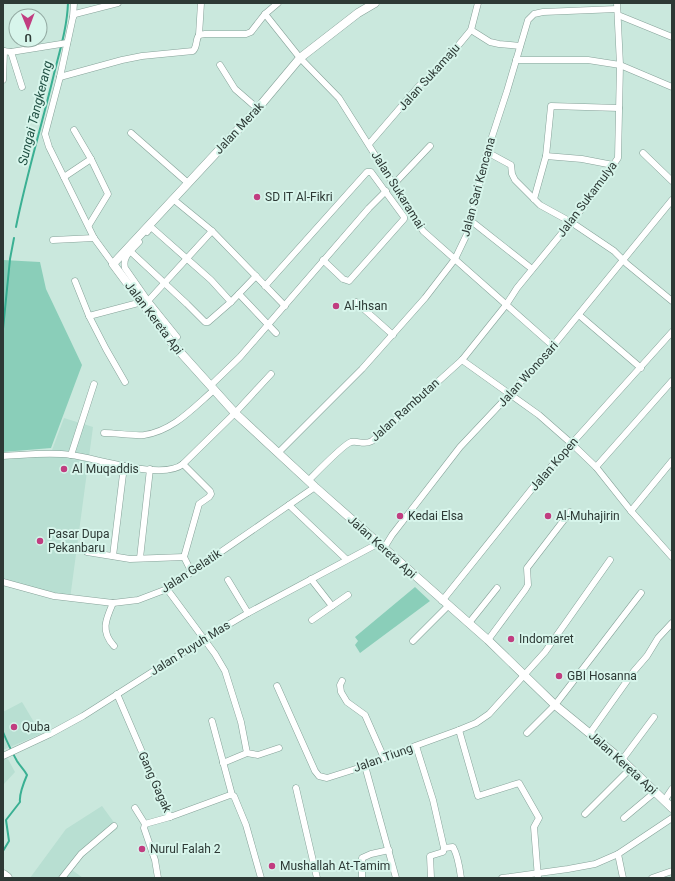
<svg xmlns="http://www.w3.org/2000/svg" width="675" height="881" viewBox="0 0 675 881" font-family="Roboto,sans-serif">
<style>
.built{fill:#b8dfd2}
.green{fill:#8aceb9}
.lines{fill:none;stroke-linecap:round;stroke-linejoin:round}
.stream{stroke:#3ab093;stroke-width:2}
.minor-casing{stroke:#86a299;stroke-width:7}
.tertiary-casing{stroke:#86a299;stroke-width:9}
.primary-casing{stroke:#86a299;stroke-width:11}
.minor{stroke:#fff;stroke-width:6}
.tertiary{stroke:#fff;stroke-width:8}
.primary{stroke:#fff;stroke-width:10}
.poi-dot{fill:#c13d80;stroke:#d7f5eb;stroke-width:1.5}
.labels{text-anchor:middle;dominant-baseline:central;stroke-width:4;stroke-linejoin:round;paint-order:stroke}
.street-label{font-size:12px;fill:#2d3935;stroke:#d7f5eb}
.poi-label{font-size:12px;fill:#2d3935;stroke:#d7f5eb;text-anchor:start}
.water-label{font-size:13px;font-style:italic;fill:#225245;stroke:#d7f5eb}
</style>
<rect width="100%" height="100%" fill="#cae8dd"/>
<!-- built -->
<g class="built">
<path d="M64,418L93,427L70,599L3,585V454L52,450Z"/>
<path d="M22,702L41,734L3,750L15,772L3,785V712Z"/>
<path d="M102,806L118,828L83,855L72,870L83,878H30L66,829Z"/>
</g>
<!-- green -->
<g class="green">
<path d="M3,260L40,262L46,289L82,365L51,448L3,452Z"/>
<path d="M415,587L430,601L360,653L355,645L358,641L355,637Z"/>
</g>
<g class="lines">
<!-- stream -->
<g class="stream">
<path d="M16,227C26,177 41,128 53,78C59,53 67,29 68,3"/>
<path d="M3,329L10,259L14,238"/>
<path d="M3,732C7,742 12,752 17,761C20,766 24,769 27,775C24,782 19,795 20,802L6,820L9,841L3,851"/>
</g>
<!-- minor casing -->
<g class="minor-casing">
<g id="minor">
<path d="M265,14L300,58L339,98L423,231L553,346"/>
<path d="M618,15L672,37"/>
<path d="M73,17L74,3"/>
<path d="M471,30L490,42L499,44L520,46"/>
<path d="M199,35L205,34H246L251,32L265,14L278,3"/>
<path d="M3,51L11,52L67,43"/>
<path d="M11,52L22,87"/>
<path d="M516,60H588L620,65L672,87"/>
<path d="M220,65L235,89L258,109"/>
<path d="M60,77L122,60L142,56L193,51C198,46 195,40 199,35L201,3"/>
<path d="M3,80L4,51"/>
<path d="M74,130L91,159L108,194L89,225"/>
<path d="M131,133L188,183"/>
<path d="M369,144L418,87L447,59L471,30L478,3"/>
<path d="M487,152L511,165L512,174L515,180L540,205L571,222L614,251L627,264L672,301"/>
<path d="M643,153L672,181"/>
<path d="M546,156L582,159L613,165"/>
<path d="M64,177L91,159"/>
<path d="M393,185L430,146"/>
<path d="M173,199L212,231L285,306"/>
<path d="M534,199L546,156L551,106L619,108"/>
<path d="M470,220L532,269"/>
<path d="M147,232L151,227L211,280L231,302"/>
<path d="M53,240L94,238"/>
<path d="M139,242C132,250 122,256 125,268L148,301L177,337"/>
<path d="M130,251L187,304L205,322H208L231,302L256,276"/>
<path d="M113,264L94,238L49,147L45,134L60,77L73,17L75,14L118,3"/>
<path d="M75,281L89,316L142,302"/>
<path d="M265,286L367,172H371L404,217V219L349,281L343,279L323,260"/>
<path d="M239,294L276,333"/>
<path d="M148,301L212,231"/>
<path d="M356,302L393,335"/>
<path d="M579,315L641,368"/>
<path d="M89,316L106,349L125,382"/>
<path d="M462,360L539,415L572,444L596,467L631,511L672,557"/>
<path d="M210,386L240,357L369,208L386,191"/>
<path d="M104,433C117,433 132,436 144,435C173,431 193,408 214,390"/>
<path d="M278,453L362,369L425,298L455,259L467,234L487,152L507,91L528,20L534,14L543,12L617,9"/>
<path d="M71,455L94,384"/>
<path d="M3,456C25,455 49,452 71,455C96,458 163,481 183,464L235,413L271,374"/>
<path d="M183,464L210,491L211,494L209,497L199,504L184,557L191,571"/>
<path d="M596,467L672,381"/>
<path d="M308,481C315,474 344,444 351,442C359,440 363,446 372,441L462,360L506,305L517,288L589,200L618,158L620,65L617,3"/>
<path d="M289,505L346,559"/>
<path d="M631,511L672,461"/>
<path d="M384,548L392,535L460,447L510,394L553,346L672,200"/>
<path d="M87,552L130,559L184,557"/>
<path d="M113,556L124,466"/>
<path d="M140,558L150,469"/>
<path d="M311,579L332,606"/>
<path d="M228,580L248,613"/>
<path d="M3,582L54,596L113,603L138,600L167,589L315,487"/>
<path d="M167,589L215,654L225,671L241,722L247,753L258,755L279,748"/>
<path d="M442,601L539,480L672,332"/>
<path d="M113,603C106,619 100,631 114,646"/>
<path d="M312,620L348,595"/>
<path d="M469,623L497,588"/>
<path d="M488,640L525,590L528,585L527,568L570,512"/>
<path d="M413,641L448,606"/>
<path d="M342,681L340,685L341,692L347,702L365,715L384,758"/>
<path d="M277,686L315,771L319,776L327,778L365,766L404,750L459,730L476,723L489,714L545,652L610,560"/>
<path d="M117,694L170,817L230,795L234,796L246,825L261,878"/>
<path d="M212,721L232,795"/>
<path d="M459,730L478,796L519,783L539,818L534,827L538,878"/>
<path d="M527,733L555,705L641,593"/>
<path d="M590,733L634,671L647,656L658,638L672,623"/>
<path d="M416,746L433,800L444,848L443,852L430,856L431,878"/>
<path d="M3,756L50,734L83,716L204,639L248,613L379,543"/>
<path d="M622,760L654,717"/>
<path d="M223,763L247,753"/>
<path d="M365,766L396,878"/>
<path d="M296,788L317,878"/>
<path d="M664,801L672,789"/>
<path d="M135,808L145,824L170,817"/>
<path d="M585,814L630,769"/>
<path d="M624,818L655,792"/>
<path d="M145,824L144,828L155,860L158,878"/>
<path d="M444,848L453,847C457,854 460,870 461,878"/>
<path d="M618,854L623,878"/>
<path d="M62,878L81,854L114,826"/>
<path d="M362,878V858L371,854L389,850"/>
<path d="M502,878L568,869L595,864L618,854L672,818"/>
<path d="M652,878L672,871"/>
</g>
</g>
<!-- tertiary casing -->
<g class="tertiary-casing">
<path id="tertiary" d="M375,3L358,13L300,58L259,107L113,264L172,343L235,413L315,487L488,640L555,705L622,760L672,808"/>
</g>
<!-- primary casing -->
<g class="primary-casing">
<path id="primary" d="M3,875L7,878"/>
</g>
<!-- minor -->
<use href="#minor" class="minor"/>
<!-- tertiary -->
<use href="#tertiary" class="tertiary"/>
<!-- primary -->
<use href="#primary" class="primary"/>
</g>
<!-- markers -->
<g class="poi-dot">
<circle cx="257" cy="197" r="4"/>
<circle cx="336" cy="306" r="4"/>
<circle cx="64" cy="469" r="4"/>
<circle cx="400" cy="516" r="4"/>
<circle cx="548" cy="516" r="4"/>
<circle cx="40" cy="541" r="4"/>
<circle cx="511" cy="639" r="4"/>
<circle cx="559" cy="676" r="4"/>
<circle cx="14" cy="727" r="4"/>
<circle cx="142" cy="849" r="4"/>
<circle cx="272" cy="866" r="4"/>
</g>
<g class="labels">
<!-- street labels -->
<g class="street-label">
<text transform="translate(429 77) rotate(-48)">Jalan Sukamaju</text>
<text transform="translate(239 128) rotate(-47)">Jalan Merak</text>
<text transform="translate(478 187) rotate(-75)">Jalan Sari Kencana</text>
<text transform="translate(398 190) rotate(58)">Jalan Sukaramai</text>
<text transform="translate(587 199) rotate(-53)">Jalan Sukamulya</text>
<text transform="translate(154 318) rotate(53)">Jalan Kereta Api</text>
<text transform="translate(528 374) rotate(-48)">Jalan Wonosari</text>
<text transform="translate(405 410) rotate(-42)">Jalan Rambutan</text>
<text transform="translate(554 464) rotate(-49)">Jalan Kopen</text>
<text transform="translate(382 547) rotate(42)">Jalan Kereta Api</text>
<text transform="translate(191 571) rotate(-33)">Jalan Gelatik</text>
<text transform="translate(190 648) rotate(-32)">Jalan Puyuh Mas</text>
<text transform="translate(383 758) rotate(-20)">Jalan Tiung</text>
<text transform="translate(623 763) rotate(42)">Jalan Kereta Api</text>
<text transform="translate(155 782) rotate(66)">Gang Gagak</text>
</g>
<!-- poi labels -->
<g class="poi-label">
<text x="265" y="197">SD IT Al-Fikri</text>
<text x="344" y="306">Al-Ihsan</text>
<text x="72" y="469">Al Muqaddis</text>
<text x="408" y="516">Kedai Elsa</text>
<text x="556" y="516">Al-Muhajirin</text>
<text x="48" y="534">Pasar Dupa<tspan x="48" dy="14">Pekanbaru</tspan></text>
<text x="519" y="639">Indomaret</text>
<text x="567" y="676">GBI Hosanna</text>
<text x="22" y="727">Quba</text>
<text x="150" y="849">Nurul Falah 2</text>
<text x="280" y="866">Mushallah At-Tamim</text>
</g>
<!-- water labels -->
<g class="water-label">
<text transform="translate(35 113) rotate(-76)">Sungai Tangkerang</text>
</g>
</g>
<!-- border -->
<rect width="675" height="881" fill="none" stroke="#2d3935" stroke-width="8"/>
<!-- north arrow -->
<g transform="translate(28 28) rotate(179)"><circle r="19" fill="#d7f5eb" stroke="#93aaa2"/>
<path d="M0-3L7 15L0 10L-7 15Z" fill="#c13d80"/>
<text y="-6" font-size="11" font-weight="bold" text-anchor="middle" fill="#2d3935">U</text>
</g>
</svg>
